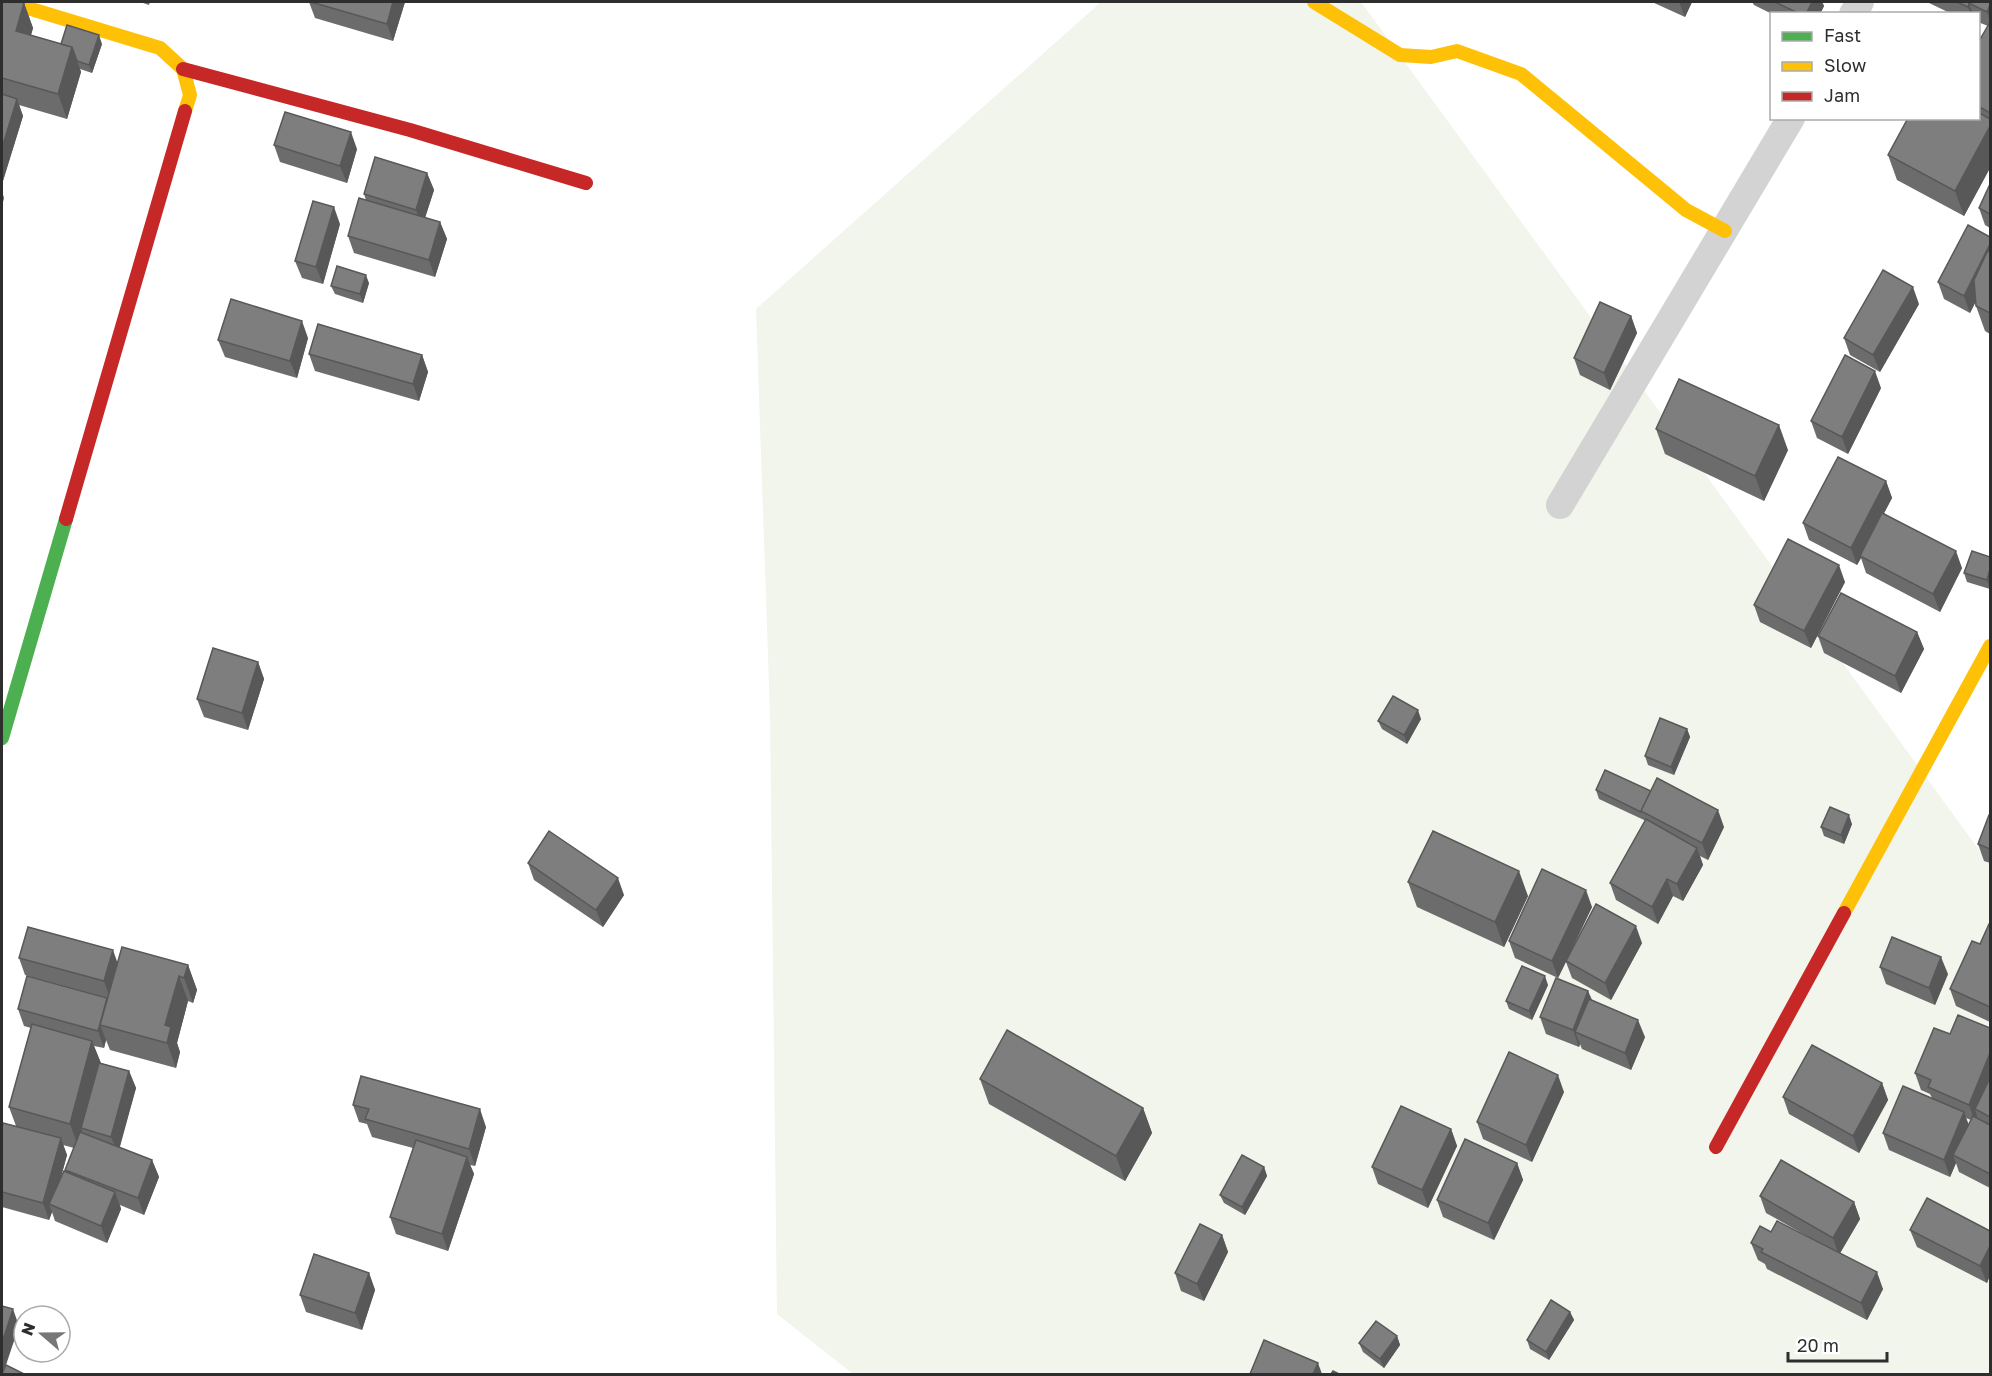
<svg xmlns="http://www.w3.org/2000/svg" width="1992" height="1376" viewBox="0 0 1992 1376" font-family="'Golos Text',sans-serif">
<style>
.green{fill:#f1f5eb}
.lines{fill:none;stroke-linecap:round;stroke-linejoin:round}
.street{stroke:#d3d3d3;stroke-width:28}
.fast{stroke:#4caf50;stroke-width:14}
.slow{stroke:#ffc107;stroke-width:14}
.jam{stroke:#c62828;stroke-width:14}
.wall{fill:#6c6c6c;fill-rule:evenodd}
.shaded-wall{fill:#585858}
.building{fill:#7e7e7e;stroke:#585858;stroke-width:1.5}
</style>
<rect width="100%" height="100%" fill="#fff"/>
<!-- green -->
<path class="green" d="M1101,2H1361L1990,865V1374H853L777,1314L770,713L756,309Z"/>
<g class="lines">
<!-- street -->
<g class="street">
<path d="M1853,14L1860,2"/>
<path d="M1560,505L1791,118"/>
</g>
<!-- fast -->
<path class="fast" d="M2,738L66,519"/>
<!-- slow -->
<g class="slow">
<path d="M8,2L160,48L183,69L190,95L185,111"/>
<path d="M1314,2L1400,55L1431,57L1457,51L1521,74L1686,210L1725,231"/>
<path d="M1844,913L1990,646"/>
</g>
<!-- jam -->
<g class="jam">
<path d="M183,69L410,130L586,183"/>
<path d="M66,519L185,111"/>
<path d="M1716,1147L1844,913"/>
</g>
</g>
<!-- wall -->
<g class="wall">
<path d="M2,2L24,3L33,28L31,35L61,44H102L92,73L80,69L81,72L67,119L19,105L23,116L2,184Z"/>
<path d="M140,2H150L149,5Z"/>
<path d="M309,2H405L393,41L315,18Z"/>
<path d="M1652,2H1692L1685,17Z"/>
<path d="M1752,2H1822L1824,6L1820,14H1772L1754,5Z"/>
<path d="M1927,2H1990V168L1964,216L1897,180L1888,155L1978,118V43L1988,26L1978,22V14H1952Z"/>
<path d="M274,145L357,149L347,183L280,162Z"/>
<path d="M427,173L434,190L425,218L440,222L447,239L435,277L354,253L348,236L366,200L364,194Z"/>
<path d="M1990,184V228L1985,225L1979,208Z"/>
<path d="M340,224L323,284L302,278L295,261Z"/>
<path d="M1990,237V334L1985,331L1976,306V301L1970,313L1944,299L1938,282Z"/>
<path d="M369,283L363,303L335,294L331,286Z"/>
<path d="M1919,304L1880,372L1850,355L1844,338Z"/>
<path d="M1631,316L1637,333L1610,390L1580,375L1574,358Z"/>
<path d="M308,338L297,378L225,357L218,340Z"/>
<path d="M309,354L422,355L428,372L419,401L315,371Z"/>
<path d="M1881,388L1848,454L1817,438L1811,421Z"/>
<path d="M1656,429L1788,450L1764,501L1665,454Z"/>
<path d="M1886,481L1892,498L1884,513L1962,568L1940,612L1866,573L1861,558L1857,565L1809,540L1803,523Z"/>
<path d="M1990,557V589L1967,582L1964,573Z"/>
<path d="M1845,582L1811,648L1760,622L1754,605Z"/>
<path d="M1917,632L1924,649L1901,693L1824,653L1818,636Z"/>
<path d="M258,662L264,679L248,730L204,717L197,699Z"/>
<path d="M1421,719L1407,744L1382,729L1378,721Z"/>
<path d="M1687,729L1690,737L1674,775L1648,765L1645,756Z"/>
<path d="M1596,790L1724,827L1708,860L1700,856L1703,865L1683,901L1673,896L1658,924L1616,900L1610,883L1645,821L1644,820L1599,799Z"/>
<path d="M1990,815V863L1984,861L1978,844Z"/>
<path d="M1852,824L1844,844L1824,836L1821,827Z"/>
<path d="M528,863L624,895L603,927L534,880Z"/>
<path d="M1408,882L1528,896L1504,947L1417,907Z"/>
<path d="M1592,907L1572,949L1642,943L1611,1000L1572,978L1566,962L1558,978L1515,958L1509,941Z"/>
<path d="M1990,924V1022L1956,1006L1950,989L1980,944Z"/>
<path d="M19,958L118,964L188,965L197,990L193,1003L188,1001L177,1043L180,1052L176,1068L110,1050L106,1040L104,1048L94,1046L101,1063L129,1071L136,1088L119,1147L152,1160L159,1177L144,1215L120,1205L121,1209L107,1243L55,1221L52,1212L49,1220L2,1207V1129L16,1126L9,1107L31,1028L24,1026L18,1009L107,998V1000L108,998L25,975ZM63,1145L74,1148L65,1170L66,1172L61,1177L67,1155Z"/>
<path d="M1880,967L1948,974L1935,1005L1886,984Z"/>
<path d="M1548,985L1532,1020L1509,1009L1506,1001Z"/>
<path d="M1588,991L1592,1000L1645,1037L1631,1070L1582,1049L1580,1044L1579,1047L1546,1034L1540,1017Z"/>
<path d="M1990,1028V1188L1959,1172L1956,1163L1950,1177L1889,1150L1883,1133L1932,1098L1930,1094L1921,1090L1915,1073L1950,1034ZM1966,1118L1971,1120L1969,1125Z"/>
<path d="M980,1079L1143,1108L1152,1133L1125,1181L989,1104Z"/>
<path d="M1882,1083L1888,1100L1859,1153L1789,1114L1783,1097Z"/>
<path d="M1564,1092L1532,1162L1483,1139L1477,1122Z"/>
<path d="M353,1105L486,1127L475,1166L470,1165L474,1174L448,1251L396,1234L390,1217L413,1148L372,1137L367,1124L359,1122Z"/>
<path d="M1451,1129L1457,1146L1428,1208L1378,1184L1372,1167Z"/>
<path d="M1517,1163L1523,1180L1494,1240L1443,1217L1437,1200Z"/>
<path d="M1264,1167L1267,1176L1245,1215L1224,1203L1220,1195Z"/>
<path d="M1760,1196L1854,1202L1860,1219L1840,1253L1883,1289L1867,1320L1767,1269L1765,1264L1758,1260L1751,1243L1807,1236L1766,1213Z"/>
<path d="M1910,1230L1990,1231V1275L1987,1283L1917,1247Z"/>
<path d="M1222,1235L1228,1252L1204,1301L1181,1291L1175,1273Z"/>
<path d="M369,1273L375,1290L362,1330L306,1312L300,1295Z"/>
<path d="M1570,1312L1574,1320L1549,1360L1530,1349L1527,1340Z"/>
<path d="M1397,1336L1400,1345L1384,1368L1363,1352L1359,1343Z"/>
</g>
<!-- shaded-wall -->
<g class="shaded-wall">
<path d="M393,2H405L393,41L387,24Z"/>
<path d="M1679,2H1692L1685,17Z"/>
<path d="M1812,2H1822L1824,6L1820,14H1806Z"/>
<path d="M24,3L33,28L25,56L16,31Z"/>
<path d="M1969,3L1973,14H1970L1968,7Z"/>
<path d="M1990,5V20L1987,12Z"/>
<path d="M99,35L102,44L92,73L89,65Z"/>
<path d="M72,47L81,72L67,119L58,94Z"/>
<path d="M17,99L23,116L2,184V148Z"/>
<path d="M1990,126V168L1964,216L1955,191Z"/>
<path d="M351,132L357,149L347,183L340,166Z"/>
<path d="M427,173L434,190L422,227L416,210Z"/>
<path d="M2,191L4,198L2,206Z"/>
<path d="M334,207L340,224L323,284L316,267Z"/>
<path d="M440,222L447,239L435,277L429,260Z"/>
<path d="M1990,244V273L1970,313L1964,296Z"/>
<path d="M366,275L369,283L363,303L360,294Z"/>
<path d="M1913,287L1919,304L1880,372L1873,355Z"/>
<path d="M1631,316L1637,333L1610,390L1604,373Z"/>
<path d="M302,321L308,338L297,378L290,361Z"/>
<path d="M422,355L428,372L419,401L413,384Z"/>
<path d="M1875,371L1881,388L1848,454L1842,437Z"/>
<path d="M1779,425L1788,450L1764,501L1755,476Z"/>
<path d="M1886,481L1892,498L1861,557L1860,556L1861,558L1857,565L1851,548Z"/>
<path d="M1956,551L1962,568L1940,612L1933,594Z"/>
<path d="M1839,565L1845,582L1811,648L1804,631Z"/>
<path d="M1990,569V589L1987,580Z"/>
<path d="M1917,632L1924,649L1901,693L1895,676Z"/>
<path d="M258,662L264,679L248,730L242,713Z"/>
<path d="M1418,710L1421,719L1407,744L1404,735Z"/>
<path d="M1687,729L1690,737L1674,775L1671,767Z"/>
<path d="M1718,810L1724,827L1708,860L1702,843Z"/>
<path d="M1849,815L1852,824L1844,844L1841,835Z"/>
<path d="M1697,848L1703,865L1683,901L1677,884Z"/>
<path d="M1519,871L1528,896L1504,947L1495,922Z"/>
<path d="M618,878L624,895L603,927L596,910Z"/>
<path d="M1667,879L1673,896L1658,924L1652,907Z"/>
<path d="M1586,890L1592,907L1558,978L1552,961Z"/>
<path d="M1636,926L1642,943L1611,1000L1605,983Z"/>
<path d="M113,950L119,967L110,998L104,981Z"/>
<path d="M1941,957L1948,974L1935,1005L1929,988Z"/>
<path d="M188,965L197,990L193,1003L184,978Z"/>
<path d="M179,976L188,1001L177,1043L180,1052L176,1068L167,1043L165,1025Z"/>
<path d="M1545,976L1548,985L1532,1020L1529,1011Z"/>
<path d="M1588,991L1595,1008L1575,1032L1580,1044L1579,1047L1573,1030Z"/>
<path d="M107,998L113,1015L100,1025L106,1040L104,1048L98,1031Z"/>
<path d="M1638,1020L1645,1037L1631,1070L1625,1053Z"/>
<path d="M92,1041L102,1066L81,1128L83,1134L79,1149L70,1124Z"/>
<path d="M1990,1053V1085L1975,1109L1977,1116L1975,1122L1969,1105Z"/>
<path d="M129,1071L136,1088L118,1154L111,1137Z"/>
<path d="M1558,1075L1564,1092L1532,1162L1526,1145Z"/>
<path d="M1882,1083L1888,1100L1859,1153L1853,1136Z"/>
<path d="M1143,1108L1152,1133L1125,1181L1116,1156Z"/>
<path d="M480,1109L486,1127L475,1166L469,1149Z"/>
<path d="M1964,1112L1970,1129L1953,1155L1956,1163L1950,1177L1944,1160Z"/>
<path d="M1451,1129L1457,1146L1428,1208L1422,1190Z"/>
<path d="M61,1138L67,1155L53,1206L49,1204L52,1212L49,1220L43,1203Z"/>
<path d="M467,1157L474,1174L448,1251L442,1234Z"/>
<path d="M152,1160L159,1177L144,1215L138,1198Z"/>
<path d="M1517,1163L1523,1180L1494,1240L1488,1223Z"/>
<path d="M1264,1167L1267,1176L1245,1215L1242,1207Z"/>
<path d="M115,1192L121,1209L107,1243L101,1226Z"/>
<path d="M1854,1202L1860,1219L1839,1255L1833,1238Z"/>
<path d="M1222,1235L1228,1252L1204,1301L1197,1284Z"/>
<path d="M1990,1246V1275L1987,1283L1980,1266Z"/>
<path d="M1877,1272L1883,1289L1867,1320L1861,1303Z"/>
<path d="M369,1273L375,1290L362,1330L355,1313Z"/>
<path d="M13,1309L19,1326L3,1374H2V1343Z"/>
<path d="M1570,1312L1574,1320L1549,1360L1546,1352Z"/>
<path d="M1397,1336L1400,1345L1384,1368L1380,1359Z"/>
<path d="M1318,1363L1322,1374H1313Z"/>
</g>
<!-- building -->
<g class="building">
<path d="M2,2H20L24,3L16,31L72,47L58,94L2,78Z"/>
<path d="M311,2H393L387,24Z"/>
<path d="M1775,2H1812L1806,14H1800Z"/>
<path d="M1957,2H1990V5L1987,12L1969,3L1968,7Z"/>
<path d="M1990,22V113L1978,106V43Z"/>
<path d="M67,25L99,35L89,65L77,61L72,47L61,44Z"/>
<path d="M2,94L17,99L2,148Z"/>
<path d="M285,112L351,132L340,166L274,145Z"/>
<path d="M1978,112L1990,119V126L1955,191L1888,155L1908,118H1978Z"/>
<path d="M375,157L427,173L416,210L364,194Z"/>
<path d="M1990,184V214L1979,208Z"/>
<path d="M359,198L440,222L429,260L348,236Z"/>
<path d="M313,201L334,207L316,267L295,261Z"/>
<path d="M1968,225L1990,237V244L1964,296L1938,282Z"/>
<path d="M1990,251V313L1976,306L1974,280L1987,252Z"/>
<path d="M337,266L366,275L360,294L331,286Z"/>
<path d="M1883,270L1913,287L1873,355L1844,338Z"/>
<path d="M231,299L302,321L290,361L218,340Z"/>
<path d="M1600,302L1631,316L1604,373L1574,358Z"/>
<path d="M318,324L422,355L413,384L309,354Z"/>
<path d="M1845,355L1875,371L1842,437L1811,421Z"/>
<path d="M1679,379L1779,425L1755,476L1656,429Z"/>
<path d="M1838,457L1886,481L1851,548L1803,523Z"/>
<path d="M1882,513L1956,551L1933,594L1860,556Z"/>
<path d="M1788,539L1839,565L1804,631L1754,605Z"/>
<path d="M1972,551L1990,557V569L1987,580L1964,573Z"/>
<path d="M1841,593L1917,632L1895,676L1818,636Z"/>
<path d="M213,648L258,662L242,713L197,699Z"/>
<path d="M1393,696L1418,710L1404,735L1378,721Z"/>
<path d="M1660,718L1687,729L1671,767L1645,756Z"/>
<path d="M1605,770L1651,791L1641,812L1596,790Z"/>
<path d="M1657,778L1718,810L1702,843L1641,811Z"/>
<path d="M1830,807L1849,815L1841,835L1821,827Z"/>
<path d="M1989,815H1990V849L1978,844Z"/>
<path d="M1646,819L1697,848L1677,884L1667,879L1652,907L1610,883Z"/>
<path d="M549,831L618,878L596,910L528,863Z"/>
<path d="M1433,831L1519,871L1495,922L1408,882Z"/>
<path d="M1542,869L1586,890L1552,961L1509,941Z"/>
<path d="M1596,904L1636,926L1605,983L1566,961Z"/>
<path d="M1989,924H1990V1007L1950,989L1972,941L1980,944Z"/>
<path d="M28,927L113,950L104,981L19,958Z"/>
<path d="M1892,937L1941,957L1929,988L1880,967Z"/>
<path d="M122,947L188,965L184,978L179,976L165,1025L171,1027L167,1043L100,1025Z"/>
<path d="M1522,966L1545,976L1529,1011L1506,1001Z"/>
<path d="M27,976L107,998L98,1031L18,1009Z"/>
<path d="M1556,978L1588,991L1573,1030L1540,1017Z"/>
<path d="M1589,999L1638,1020L1625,1053L1575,1032Z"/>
<path d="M1958,1015L1990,1028V1053L1969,1105L1928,1087L1931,1080L1915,1073L1934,1028L1950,1034Z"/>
<path d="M32,1024L92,1041L70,1124L9,1107Z"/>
<path d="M1007,1030L1143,1108L1116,1156L980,1079Z"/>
<path d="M1812,1045L1882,1083L1853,1136L1783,1097Z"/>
<path d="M1509,1052L1558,1075L1526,1145L1477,1122Z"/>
<path d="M99,1063L129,1071L111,1137L81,1128Z"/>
<path d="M361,1076L480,1109L469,1149L365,1119L369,1109L353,1105Z"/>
<path d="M1990,1078V1117L1975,1109Z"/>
<path d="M1903,1086L1964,1112L1944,1160L1883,1133Z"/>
<path d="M1401,1106L1451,1129L1422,1190L1372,1167Z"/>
<path d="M1973,1116L1990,1125V1174L1953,1155Z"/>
<path d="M3,1123L61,1138L43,1203L2,1192V1129Z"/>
<path d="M80,1132L152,1160L138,1198L65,1170Z"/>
<path d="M1465,1139L1517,1163L1488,1223L1437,1200Z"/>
<path d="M416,1140L467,1157L442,1234L390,1217Z"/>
<path d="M1242,1155L1264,1167L1242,1207L1220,1195Z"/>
<path d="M1781,1160L1854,1202L1833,1238L1760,1196Z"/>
<path d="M64,1171L115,1192L101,1226L49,1204Z"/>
<path d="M1927,1198L1990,1231V1246L1980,1266L1910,1230Z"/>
<path d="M1777,1221L1877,1272L1861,1303L1761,1252L1763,1249L1751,1243L1760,1226L1771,1232Z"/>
<path d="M1200,1224L1222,1235L1197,1284L1175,1273Z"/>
<path d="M314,1254L369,1273L355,1313L300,1295Z"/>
<path d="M1551,1300L1570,1312L1546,1352L1527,1340Z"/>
<path d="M2,1306L13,1309L2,1343Z"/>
<path d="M1376,1321L1397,1336L1380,1359L1359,1343Z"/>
<path d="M1264,1340L1318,1363L1313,1374H1250Z"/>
<path d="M6,1365L24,1374H2Z"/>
<path d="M1333,1371L1339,1374H1331Z"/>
</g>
<!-- border -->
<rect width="1992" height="1376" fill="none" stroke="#2e2e2e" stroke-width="6"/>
<!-- legend -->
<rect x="1770" y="12" width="210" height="108" fill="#ffffff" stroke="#ababab" stroke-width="1.5"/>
<rect x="1782" y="32" width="30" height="9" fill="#4caf50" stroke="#ababab" stroke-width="1.5"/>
<text x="1824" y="42" font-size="18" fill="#2e2e2e">Fast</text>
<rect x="1782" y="62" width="30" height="9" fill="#ffc107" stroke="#ababab" stroke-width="1.5"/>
<text x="1824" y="72" font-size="18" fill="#2e2e2e">Slow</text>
<rect x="1782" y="92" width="30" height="9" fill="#c62828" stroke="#ababab" stroke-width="1.5"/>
<text x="1824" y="102" font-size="18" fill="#2e2e2e">Jam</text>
<!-- north arrow -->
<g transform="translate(42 1334) rotate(290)"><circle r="28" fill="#ffffff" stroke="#ababab" stroke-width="1.5"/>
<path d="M0-4.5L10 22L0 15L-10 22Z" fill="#777777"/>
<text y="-9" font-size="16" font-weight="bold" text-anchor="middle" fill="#2e2e2e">N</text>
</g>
<!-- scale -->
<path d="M1788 1352v9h99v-9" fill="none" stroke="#2e2e2e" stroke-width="3"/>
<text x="1797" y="1352" font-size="18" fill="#2e2e2e" stroke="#ffffff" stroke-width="4.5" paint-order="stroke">20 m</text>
</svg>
